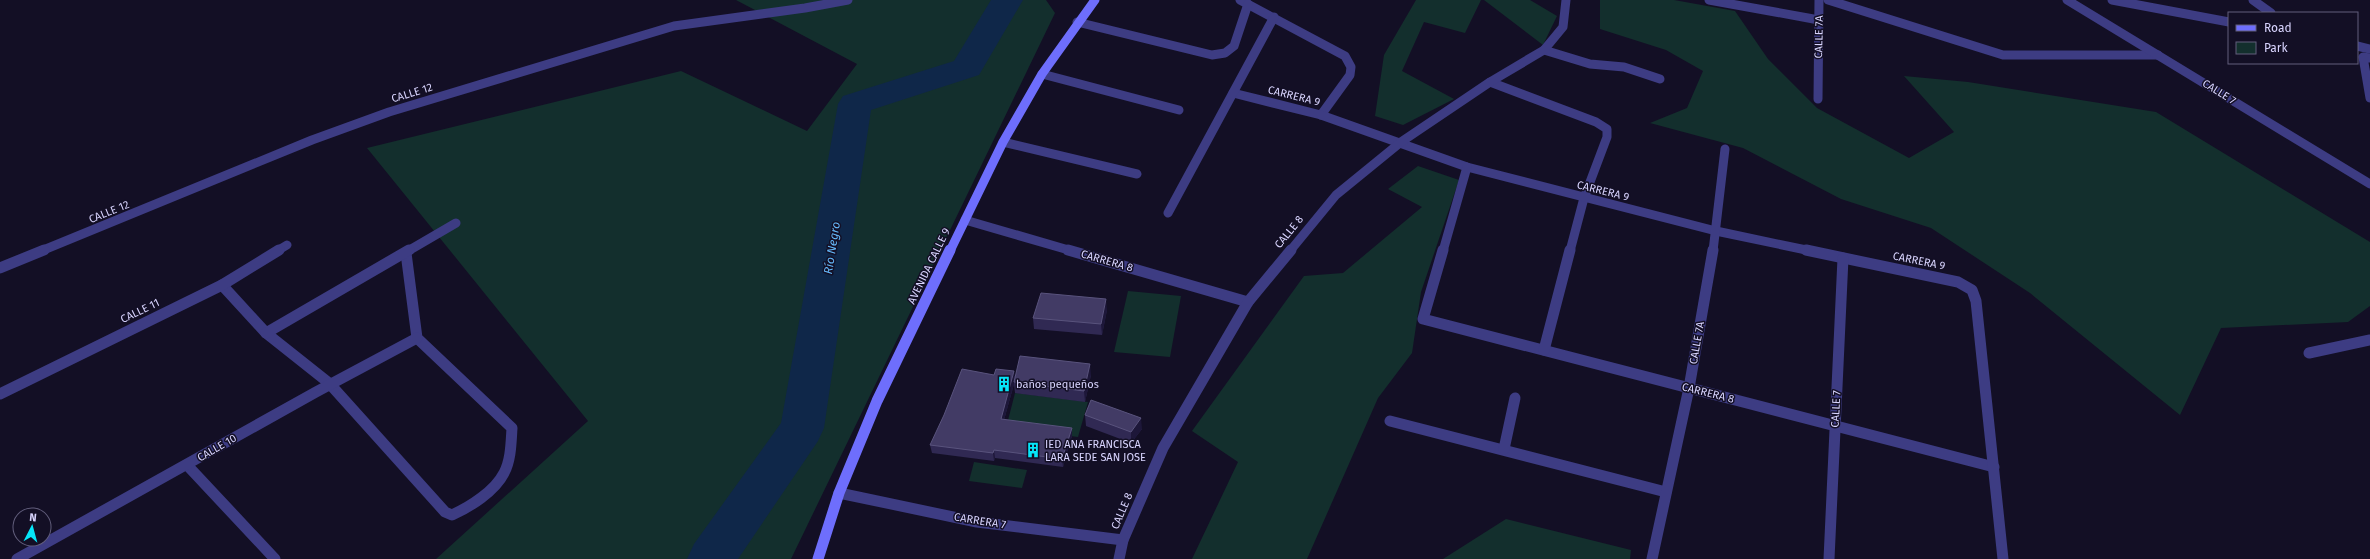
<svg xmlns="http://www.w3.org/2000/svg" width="2370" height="559" viewBox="0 0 2370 559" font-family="'Fira Sans',sans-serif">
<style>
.green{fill:#132f2d}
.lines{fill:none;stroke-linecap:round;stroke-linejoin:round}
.river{fill:#0f2749;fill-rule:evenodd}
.street-far1{stroke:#3d3c83;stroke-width:9}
.street{stroke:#3d3c83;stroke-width:11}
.secondary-far1{stroke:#6e6efc;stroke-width:9}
.secondary{stroke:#6e6efc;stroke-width:11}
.wall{fill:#302953}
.shaded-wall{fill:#1d1739}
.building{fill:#423b65;stroke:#59537d}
.labels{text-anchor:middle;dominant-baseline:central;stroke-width:3;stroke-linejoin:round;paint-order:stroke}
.street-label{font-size:11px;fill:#d8d4fe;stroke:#130f25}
.poi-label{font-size:11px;fill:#d8d4fe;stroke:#130f25;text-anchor:start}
.water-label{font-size:12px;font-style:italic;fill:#65b9fb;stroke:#130f25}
</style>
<rect width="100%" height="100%" fill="#130f25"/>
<!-- green -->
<g class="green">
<path d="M736,0H1046L1055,13L791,559H436L588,421L367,148L681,71L807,131L857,64Z"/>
<path d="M1416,0H1481L1465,33L1424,22L1402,71L1454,99L1403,125L1375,116L1384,55Z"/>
<path d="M1484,0H1530L1557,16L1543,45Z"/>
<path d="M1600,0H1674L1735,11L1768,59L1817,108L1909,158L1954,132L1904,76L1968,82L2156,112L2370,242V306L2348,322L2221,328L2180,415L2030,293L1931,228L1841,199L1743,148L1650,123L1687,108L1703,71L1666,50L1600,29Z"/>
<path d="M1418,166L1459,180L1421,292L1412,353L1378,398L1307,559H1192L1238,462L1192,431L1304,276L1343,273L1422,207L1388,189Z"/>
<path d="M1128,291L1181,296L1170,357L1114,352Z"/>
<path d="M1015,393L1088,402L1078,437L1006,428Z"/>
<path d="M974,462L1027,470L1022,488L969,481Z"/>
<path d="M1506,519L1631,550L1630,559H1443Z"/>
</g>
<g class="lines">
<!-- river -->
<path class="river" d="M991,0H1023L979,75L871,110L824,428L818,441L738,559H687L694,544L781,423L838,104L843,96L954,61Z"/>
<!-- street-far1 -->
<g class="street-far1">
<path d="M1240,0L1345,56L1351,67L1350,75L1321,115"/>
<path d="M1709,0L1819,20"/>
<path d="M1828,0L2003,55H2158"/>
<path d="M2067,0L2370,184"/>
<path d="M2112,0L2229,22"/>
<path d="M2253,0L2271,13"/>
<path d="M1077,22L1212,55L1225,53L1234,46L1248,4"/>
<path d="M2357,46L2370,49"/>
<path d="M1544,50L1590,64L1624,67L1660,79"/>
<path d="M2370,58L2363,57L2370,98"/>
<path d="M1042,74L1179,110"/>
<path d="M1490,82L1596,122L1607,129V137L1584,198L1570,251"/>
<path d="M1233,93L1321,115L1467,167L1716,231L1811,251"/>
<path d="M1818,99L1819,0"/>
<path d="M1003,142L1137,174"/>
<path d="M1168,213L1274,17"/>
<path d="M965,220L1072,251"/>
<path d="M41,251L312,140L389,112L674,26L805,8L848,0"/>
<path d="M277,251L287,245"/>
<path d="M408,251L456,223"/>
<path d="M1290,251L1336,195L1401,142L1490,82L1544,50L1563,27L1566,0"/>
<path d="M1443,251L1467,167"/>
<path d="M1713,251L1725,149"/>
</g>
<!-- street -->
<g class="street">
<path d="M1068,250L1248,302"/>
<path d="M1443,250L1423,319L1994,467"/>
<path d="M1806,250L1958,282L1972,290L1976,301L2003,559"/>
<path d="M0,268L44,250"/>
<path d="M222,285L266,333L329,383L445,512L452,515C470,507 495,491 504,473C511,460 511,443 512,428L417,338L406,253"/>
<path d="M266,333L409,250"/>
<path d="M1544,350L1570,250"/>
<path d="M2309,353L2370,340"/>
<path d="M0,394L222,285L279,250"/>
<path d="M1390,421L1666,492"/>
<path d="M1504,449L1515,398"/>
<path d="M187,465L275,559"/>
<path d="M839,493L977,522L1123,540"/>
<path d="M17,559L316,392L417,338"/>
<path d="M1119,559L1123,540L1163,448L1248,302L1291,250"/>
<path d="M1652,559L1689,388L1713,250"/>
<path d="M1829,559L1843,258"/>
</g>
<!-- secondary-far1 -->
<path class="secondary-far1" d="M950,251L1003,142L1042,74L1095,0"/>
<!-- secondary -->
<path class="secondary" d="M818,559L839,493L877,401L950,250"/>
</g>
<!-- wall -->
<g class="wall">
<path d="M1107,310L1102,335L1034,329L1033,318Z"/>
<path d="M994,375L1015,376L1091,375L1085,402L1015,393L1014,384L1004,420L1072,436L1063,467L995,458L994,461L932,453L930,445Z"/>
<path d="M1085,415L1142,429L1131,443L1086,426Z"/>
</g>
<!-- shaded-wall -->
<g class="shaded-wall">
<path d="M1106,299L1107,310L1102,335L1101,324Z"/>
<path d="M1090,364L1091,375L1085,402L1084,391Z"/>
<path d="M1014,371L1015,379L1014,382V384L1002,427L1001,419Z"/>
<path d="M1141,418L1142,429L1131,443V432Z"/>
<path d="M1072,428V436L1063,467L1062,459Z"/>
<path d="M994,450L995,458L994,461L993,453Z"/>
</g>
<!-- building -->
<g class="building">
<path d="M1041,293L1106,299L1101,324L1033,318Z"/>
<path d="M1020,356L1090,364L1084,391L1014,382Z"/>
<path d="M962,369L994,375L996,369L1014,371L1001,419L1072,428L1062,459L994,450L993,453L930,445L944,415Z"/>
<path d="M1091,400L1141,418L1131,432L1085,415Z"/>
</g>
<!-- icons -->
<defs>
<g id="building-bare" transform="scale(1.2)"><path d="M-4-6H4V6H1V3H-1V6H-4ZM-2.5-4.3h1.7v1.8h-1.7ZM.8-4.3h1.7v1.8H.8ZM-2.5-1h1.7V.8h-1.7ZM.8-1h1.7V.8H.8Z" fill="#06e6f9" stroke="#130f25" stroke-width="2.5" paint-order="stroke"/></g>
</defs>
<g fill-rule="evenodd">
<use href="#building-bare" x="1004" y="384"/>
<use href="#building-bare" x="1033" y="450"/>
</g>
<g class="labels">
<!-- street labels -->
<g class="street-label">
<text transform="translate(1819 37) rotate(-89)">CALLE 7A</text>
<text transform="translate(2219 92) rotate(32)">CALLE 7</text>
<text transform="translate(412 93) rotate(-17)">CALLE 12</text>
<text transform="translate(1294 96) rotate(14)">CARRERA 9</text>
<text transform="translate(1603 191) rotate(14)">CARRERA 9</text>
<text transform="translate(109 212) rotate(-22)">CALLE 12</text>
<text transform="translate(1289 232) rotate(-51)">CALLE 8</text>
<text transform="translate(1107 261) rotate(16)">CARRERA 8</text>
<text transform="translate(1919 261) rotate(11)">CARRERA 9</text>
<text transform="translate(929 266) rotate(-64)">AVENIDA CALLE 9</text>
<text transform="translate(140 311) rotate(-26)">CALLE 11</text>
<text transform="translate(1697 343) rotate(-80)">CALLE 7A</text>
<text transform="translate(1708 393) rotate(14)">CARRERA 8</text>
<text transform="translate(1836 409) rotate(-87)">CALLE 7</text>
<text transform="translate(217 448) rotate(-30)">CALLE 10</text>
<text transform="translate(1122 511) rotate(-67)">CALLE 8</text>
<text transform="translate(980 521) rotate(9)">CARRERA 7</text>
</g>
<!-- poi labels -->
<g class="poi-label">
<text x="1016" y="384">baños pequeños</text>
<text x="1045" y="444">IED ANA FRANCISCA<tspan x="1045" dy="13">LARA SEDE SAN JOSE</tspan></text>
</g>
<!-- water labels -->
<g class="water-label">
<text transform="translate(832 248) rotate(-81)">Río Negro</text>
</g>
</g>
<!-- legend -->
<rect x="2228" y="12" width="130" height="52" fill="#130f25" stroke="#625e7c"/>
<rect x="2236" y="25" width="20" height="6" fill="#6e6efc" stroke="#625e7c"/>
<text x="2264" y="32" font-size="12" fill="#d8d4fe">Road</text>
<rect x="2236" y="42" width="20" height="12" fill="#132f2d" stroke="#625e7c"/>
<text x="2264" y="52" font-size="12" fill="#d8d4fe">Park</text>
<!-- north arrow -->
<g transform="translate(32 527) rotate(6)"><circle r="19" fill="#130f25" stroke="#625e7c"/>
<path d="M0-3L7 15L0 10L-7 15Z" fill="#06e6f9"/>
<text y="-6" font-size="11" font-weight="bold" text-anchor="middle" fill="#d8d4fe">N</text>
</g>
</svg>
